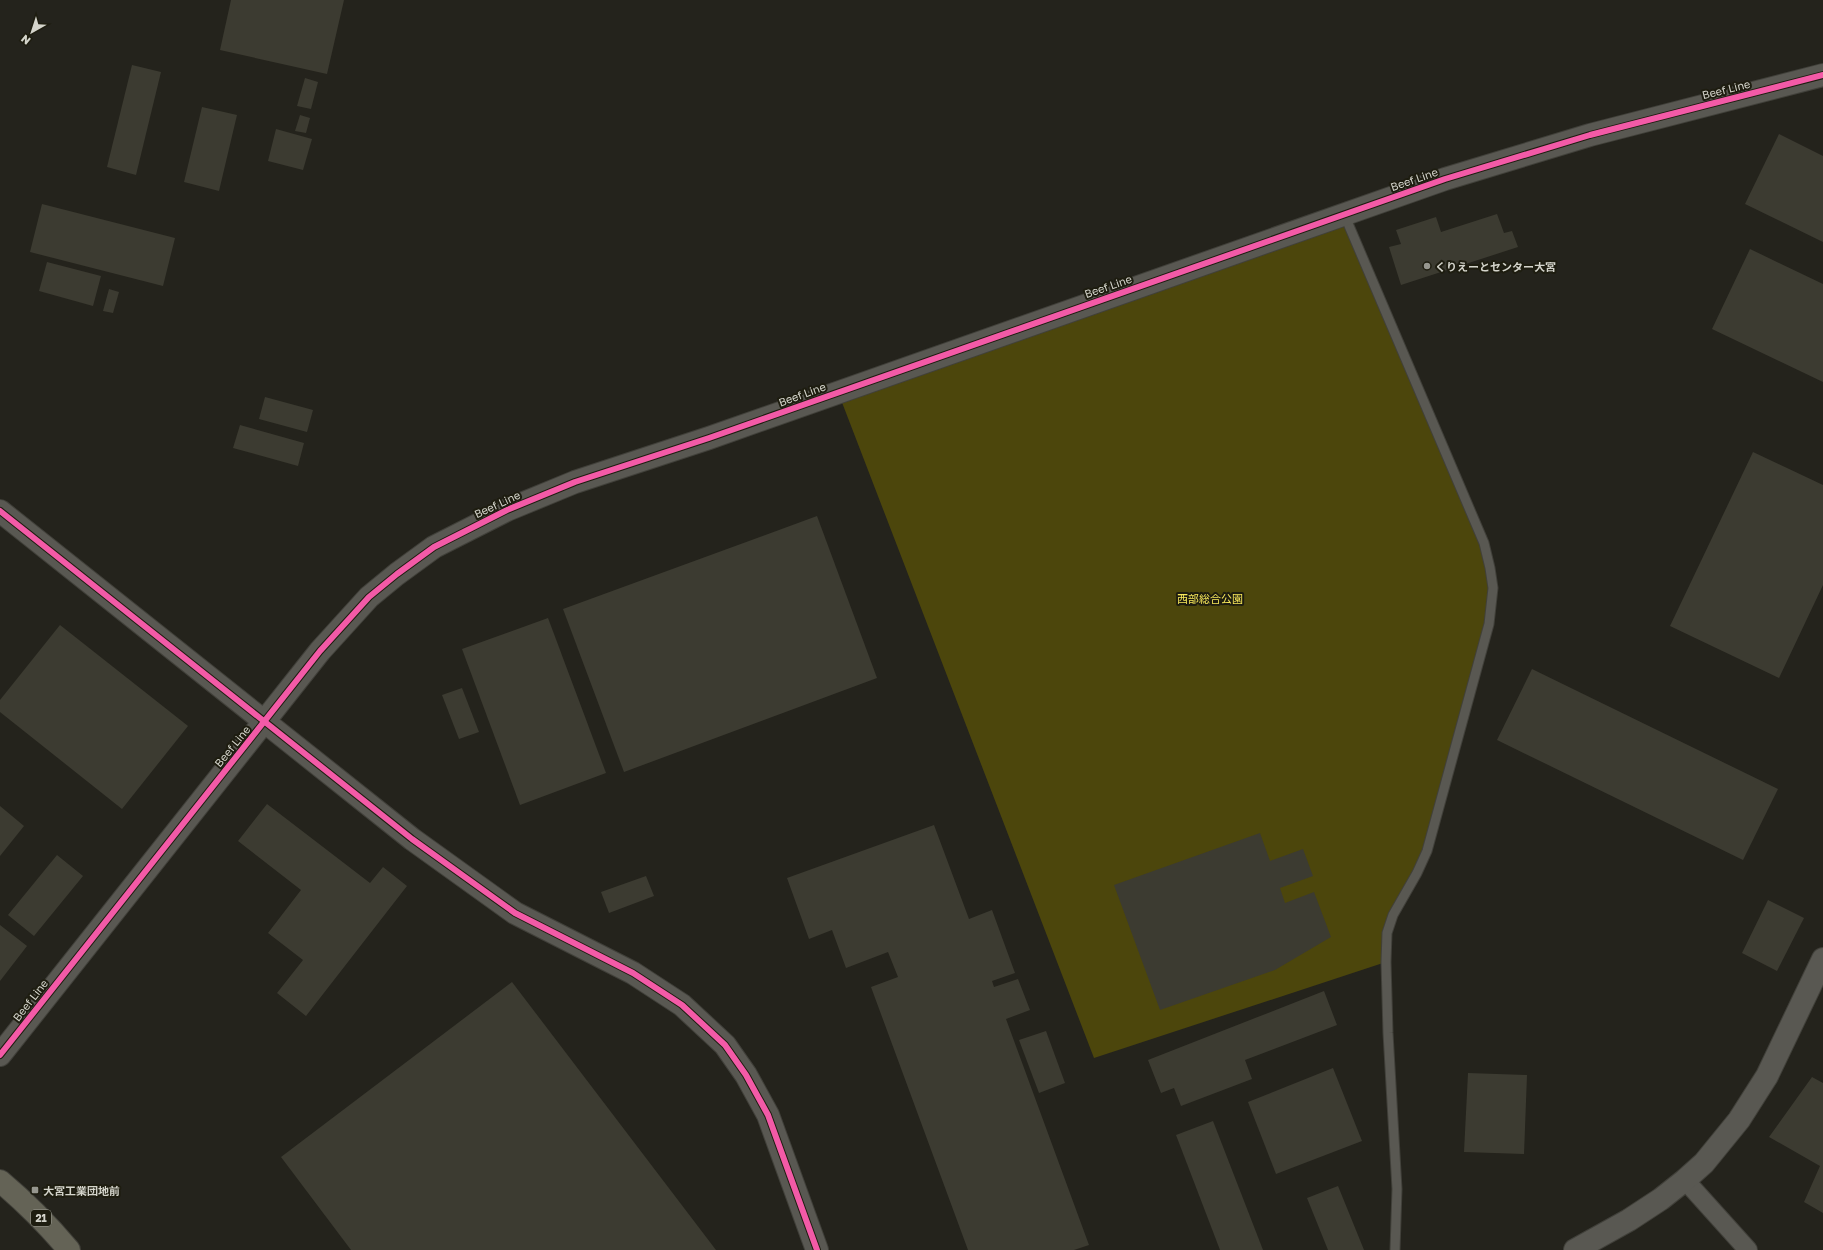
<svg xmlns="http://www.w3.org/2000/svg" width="1823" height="1250" viewBox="0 0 1823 1250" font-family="'Golos Text','Noto Sans JP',sans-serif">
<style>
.green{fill:#4c460c}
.building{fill:#3c3b31}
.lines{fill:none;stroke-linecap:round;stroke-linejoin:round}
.service-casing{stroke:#41403a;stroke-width:11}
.minor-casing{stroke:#41403a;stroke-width:20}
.tertiary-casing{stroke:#41403a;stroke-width:24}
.primary-casing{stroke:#41403a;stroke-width:24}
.service{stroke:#595852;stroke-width:9}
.minor{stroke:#595852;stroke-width:18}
.tertiary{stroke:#595852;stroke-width:22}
.primary{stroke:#646356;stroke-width:22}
.cycleway-casing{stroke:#1e1d10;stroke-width:8}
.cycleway{stroke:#f35aa7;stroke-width:6}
.poi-dot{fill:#96968e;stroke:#1e1d10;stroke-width:1.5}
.labels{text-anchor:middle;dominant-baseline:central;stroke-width:4;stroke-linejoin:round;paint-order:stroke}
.shield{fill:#1e1d10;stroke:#9d9d93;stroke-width:1}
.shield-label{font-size:10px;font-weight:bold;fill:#d4d4cb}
.street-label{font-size:11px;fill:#d4d4cb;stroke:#1e1d10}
.poi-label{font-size:11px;font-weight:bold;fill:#d4d4cb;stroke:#1e1d10;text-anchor:start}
.park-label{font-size:11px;fill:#f8e85a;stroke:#1e1d10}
</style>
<rect width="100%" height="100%" fill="#24231c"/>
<!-- green -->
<path class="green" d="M1344,214L1490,568L1489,624L1427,851L1393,915L1386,962L1094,1058L838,392Z"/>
<!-- building -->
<g class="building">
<path d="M231,0H344L327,74L220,50Z"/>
<path d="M132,65L161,72L136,175L107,167Z"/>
<path d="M305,78L318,82L311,109L297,106Z"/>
<path d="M202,107L237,115L219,191L184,182Z"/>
<path d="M300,115L310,118L306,133L295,131Z"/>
<path d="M276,129L312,139L303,170L268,161Z"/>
<path d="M1779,134L1823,156V242L1745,204Z"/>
<path d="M42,204L175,238L163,286L30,252Z"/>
<path d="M1497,214L1504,233L1512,231L1518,247L1401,285L1389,247L1401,244L1396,230L1436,217L1441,232Z"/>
<path d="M1750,249L1823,284V382L1712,329Z"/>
<path d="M47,262L101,276L93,306L39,291Z"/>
<path d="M109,289L119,292L113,313L103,311Z"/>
<path d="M265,397L313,410L307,432L259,419Z"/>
<path d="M240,425L304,443L298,466L233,448Z"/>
<path d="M1753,452L1823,485V585L1779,678L1670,626Z"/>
<path d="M817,516L877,678L624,772L563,609Z"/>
<path d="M548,618L606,773L520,805L462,649Z"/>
<path d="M60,625L188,726L122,809L0,712V700Z"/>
<path d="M1532,669L1778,789L1743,860L1497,740Z"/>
<path d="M462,688L479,732L459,739L442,695Z"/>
<path d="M267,804L370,883L383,867L407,886L306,1016L277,993L303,960L268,933L301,890L238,841Z"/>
<path d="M0,806L24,826L0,856Z"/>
<path d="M934,825L969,919L992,910L1015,973L992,981L994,987L1018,979L1030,1010L1006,1019L1089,1245L1074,1250H968L871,987L898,977L888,952L846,968L832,930L809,939L787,878Z"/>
<path d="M1260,833L1270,861L1303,849L1313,876L1280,888L1285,903L1314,892L1331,937L1275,970L1160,1010L1114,885Z"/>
<path d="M57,855L83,876L34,936L8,915Z"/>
<path d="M646,876L654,896L609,913L601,892Z"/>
<path d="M1768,900L1804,918L1777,971L1742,953Z"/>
<path d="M0,925L27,946L0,981Z"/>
<path d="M512,982L716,1250H351L281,1157Z"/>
<path d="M1324,991L1337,1025L1245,1060L1252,1079L1181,1106L1174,1088L1161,1093L1148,1060Z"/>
<path d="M1046,1031L1065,1083L1039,1093L1019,1040Z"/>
<path d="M1333,1068L1362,1141L1276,1174L1248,1102Z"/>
<path d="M1468,1073L1527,1075L1524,1154L1464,1152Z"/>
<path d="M1812,1077L1823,1083V1213L1804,1202L1820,1166L1769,1137Z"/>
<path d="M1213,1121L1263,1250H1220L1176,1135Z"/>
<path d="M1338,1186L1364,1250H1328L1307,1198Z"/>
</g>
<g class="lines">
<!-- service casing -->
<g class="service-casing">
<path id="service" d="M1344,214L1484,543L1490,568L1493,588L1489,624L1427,851L1417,873L1393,915L1387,933L1386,962L1388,1033L1397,1189L1395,1250"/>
</g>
<!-- minor casing -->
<g class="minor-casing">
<path id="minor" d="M1685,1180L1748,1250"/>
</g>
<!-- tertiary casing -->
<g class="tertiary-casing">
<g id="tertiary">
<path d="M0,511L412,839L515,913L633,973L682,1005L725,1045L746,1075L768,1115L817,1250"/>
<path d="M0,1055L320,651L369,597L397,574L434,547L507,510L575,482L709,438L1445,179L1590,135L1823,75"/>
<path d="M1575,1250L1629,1220L1661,1199L1685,1180L1704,1163L1739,1120L1767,1076L1823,959"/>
</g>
</g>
<!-- primary casing -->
<g class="primary-casing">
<path id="primary" d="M0,1181C25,1202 48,1225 69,1250"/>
</g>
<!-- service -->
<use href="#service" class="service"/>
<!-- minor -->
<use href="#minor" class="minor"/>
<!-- tertiary -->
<use href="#tertiary" class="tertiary"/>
<!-- primary -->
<use href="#primary" class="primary"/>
<!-- cycleway casing -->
<g class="cycleway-casing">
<g id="cycleway">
<path d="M0,511L412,839L515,913L633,973L682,1005L725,1045L746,1075L768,1115L817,1250"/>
<path d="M0,1055L320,651L369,597L397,574L434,547L507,510L575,482L709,438L1445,179L1590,135L1823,75"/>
</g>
</g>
<!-- cycleway -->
<use href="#cycleway" class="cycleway"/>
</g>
<!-- markers -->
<g class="poi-dot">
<circle cx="1427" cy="266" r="4"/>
<rect x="31" y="1186" width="8" height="8" rx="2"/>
</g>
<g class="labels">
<!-- shield labels -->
<rect class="shield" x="31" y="1210" width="20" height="16" rx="3"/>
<g class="shield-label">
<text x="41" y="1218">21</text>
</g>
<!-- street labels -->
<g class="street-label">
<text transform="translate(1726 89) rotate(-14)">Beef Line</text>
<text transform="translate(1414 179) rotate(-19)">Beef Line</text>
<text transform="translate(1108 286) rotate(-19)">Beef Line</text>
<text transform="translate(802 394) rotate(-20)">Beef Line</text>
<text transform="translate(497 504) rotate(-25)">Beef Line</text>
<text transform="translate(232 746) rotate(-51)">Beef Line</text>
<text transform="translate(30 1000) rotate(-52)">Beef Line</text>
</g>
<!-- poi labels -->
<g class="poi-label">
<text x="1435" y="266">くりえーとセンター大宮</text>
<text x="43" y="1190">大宮工業団地前</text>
</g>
<!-- park labels -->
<g class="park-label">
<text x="1210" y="598">西部総合公園</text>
</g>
</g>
<!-- north arrow -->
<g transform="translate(32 32) rotate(219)" stroke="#1e1d10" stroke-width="3" paint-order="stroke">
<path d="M0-3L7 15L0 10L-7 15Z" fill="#d4d4cb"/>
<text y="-6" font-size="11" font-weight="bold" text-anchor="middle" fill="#d4d4cb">N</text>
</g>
</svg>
